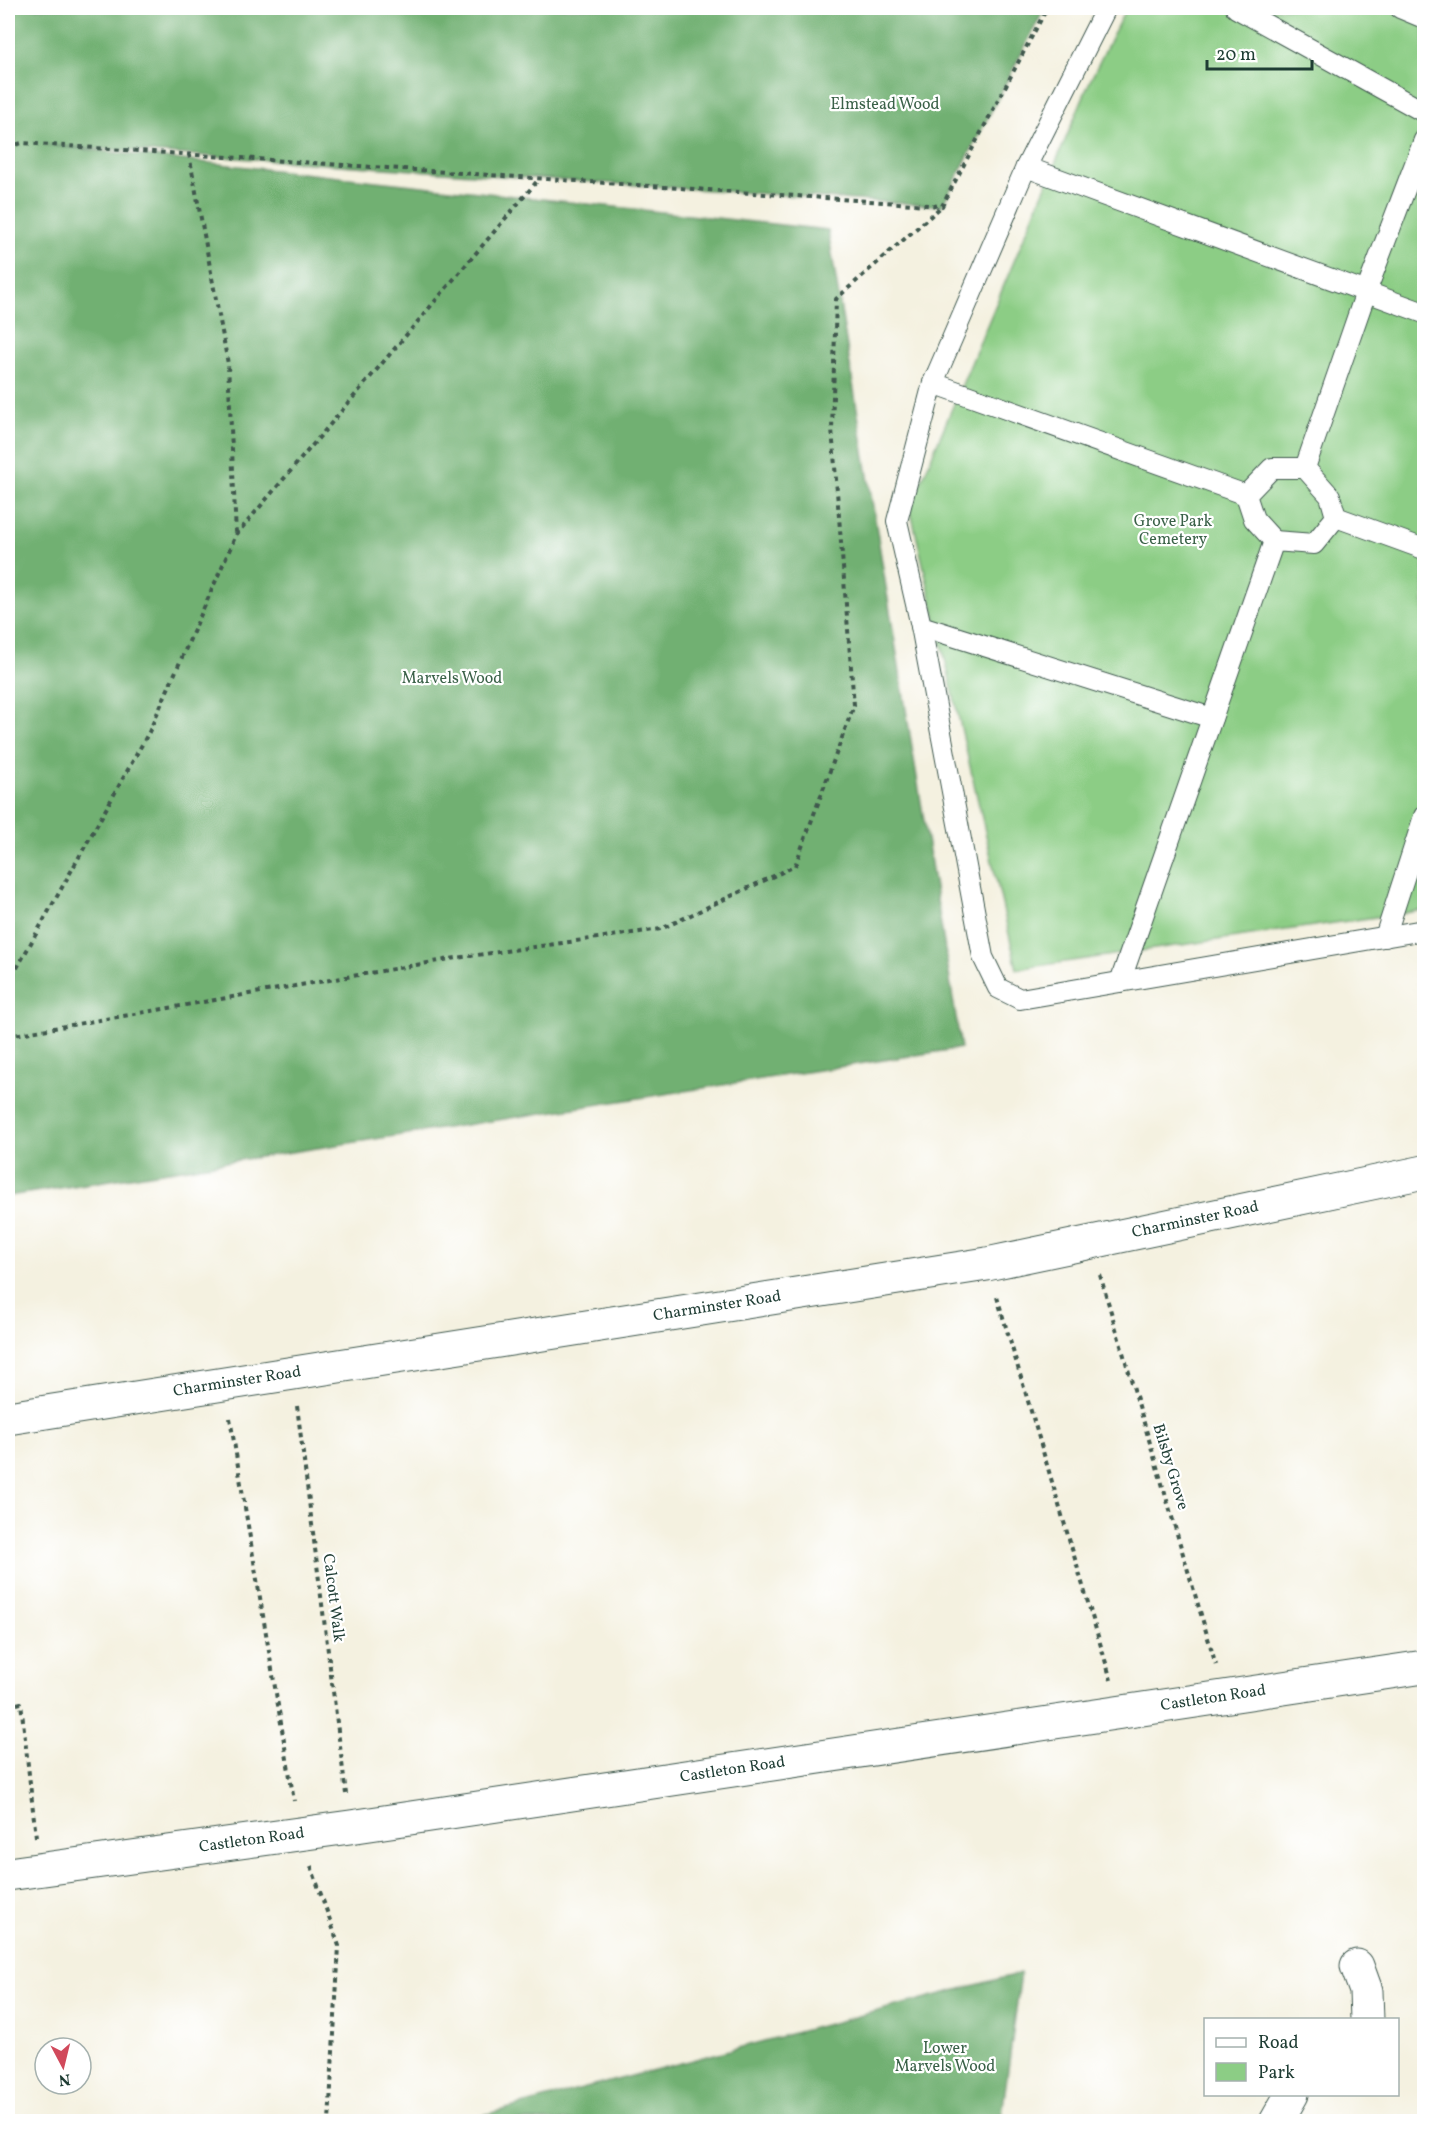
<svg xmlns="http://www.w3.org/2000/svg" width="1432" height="2129" viewBox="0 0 1432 2129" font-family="Vollkorn,serif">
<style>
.green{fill:#8ccd85;stroke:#56855c;stroke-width:1.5}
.forest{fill:#71b072;stroke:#487653;stroke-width:1.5}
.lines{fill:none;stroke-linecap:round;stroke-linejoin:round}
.service-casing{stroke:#3f584e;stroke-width:22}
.minor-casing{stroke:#3f584e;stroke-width:35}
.path{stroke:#3f584e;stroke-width:4;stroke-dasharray:4.5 4.5;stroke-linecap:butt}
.service{stroke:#fff;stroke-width:20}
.minor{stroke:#fff;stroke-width:33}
.labels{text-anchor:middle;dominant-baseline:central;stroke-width:4.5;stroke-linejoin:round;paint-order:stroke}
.park-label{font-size:16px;fill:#3a6148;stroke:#fff}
.street-label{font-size:16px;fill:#1f3d34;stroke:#fff}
</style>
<rect width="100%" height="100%" fill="#fff"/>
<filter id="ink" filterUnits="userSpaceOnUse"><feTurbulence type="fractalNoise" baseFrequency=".0167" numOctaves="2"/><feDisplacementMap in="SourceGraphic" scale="12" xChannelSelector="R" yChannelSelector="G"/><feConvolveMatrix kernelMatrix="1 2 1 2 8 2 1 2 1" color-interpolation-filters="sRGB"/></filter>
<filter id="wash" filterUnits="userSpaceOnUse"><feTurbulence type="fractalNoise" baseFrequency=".008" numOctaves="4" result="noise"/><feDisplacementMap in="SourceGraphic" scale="24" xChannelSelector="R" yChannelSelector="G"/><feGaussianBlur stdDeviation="1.35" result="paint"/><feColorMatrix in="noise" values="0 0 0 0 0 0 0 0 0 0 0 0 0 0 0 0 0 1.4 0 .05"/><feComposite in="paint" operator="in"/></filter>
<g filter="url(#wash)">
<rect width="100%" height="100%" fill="#f4f1e0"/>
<!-- green -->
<path class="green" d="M1126,8H1424V910L1017,969L910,508L1090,81Z"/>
<!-- forest -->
<g class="forest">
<path d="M8,8H1045L942,206L44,145L828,230L961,1048L8,1196Z"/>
<path d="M1021,1973L1001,2121H461Z"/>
</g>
</g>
<g filter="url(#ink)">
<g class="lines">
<!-- service casing -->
<g class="service-casing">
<g id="service">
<path d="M1236,8L1424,112"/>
<path d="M1400,8L1424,18"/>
<path d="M1026,167L1106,8"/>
<path d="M933,383L897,521L921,626L1212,718"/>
<path d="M1246,495L933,383L1026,167L1424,313"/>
<path d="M1336,517L1424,549"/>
<path d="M1274,541L1254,519L1246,495L1272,468H1305"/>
<path d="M921,626L983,957L998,988L1020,999L1424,930"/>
<path d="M1385,937L1424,816"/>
<path d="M1120,982L1274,541L1314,544L1336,517L1330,496L1305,468L1366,292L1424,140"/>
</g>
</g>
<!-- minor casing -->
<g class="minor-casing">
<g id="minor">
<path id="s1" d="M8,1418L987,1264L1424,1172"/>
<path id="s2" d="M8,1874L350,1827L1424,1667"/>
<path d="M1357,1966L1366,1991L1367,2020"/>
<path d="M1276,2122L1292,2094"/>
</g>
</g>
<!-- path -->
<g class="path">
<path d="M8,147L22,143L942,206L1047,8"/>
<path d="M189,154L228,364L236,535"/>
<path d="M8,984L149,732L236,535L539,179"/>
<path d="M8,1036L456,958L661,929L795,866L854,705L832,429L836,299L942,206"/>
<path d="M1100,1275L1216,1665"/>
<path d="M997,1297L1111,1680"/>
<path d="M297,1406L346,1794"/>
<path d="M230,1418L294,1801"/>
<path d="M8,1706L21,1703L36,1837"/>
<path d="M311,1866L339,1946L329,2122"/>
</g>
<!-- service -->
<use href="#service" class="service"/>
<!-- minor -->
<use href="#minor" class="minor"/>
</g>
</g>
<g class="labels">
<!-- park labels -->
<g class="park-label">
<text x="885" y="105">Elmstead Wood</text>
<text x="1173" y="522">Grove Park<tspan x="1173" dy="18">Cemetery</tspan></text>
<text x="452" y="679">Marvels Wood</text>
<text x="945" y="2049">Lower<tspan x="945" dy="18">Marvels Wood</tspan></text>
</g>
<!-- street labels -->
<g class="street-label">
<text stroke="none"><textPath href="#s1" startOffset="1204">Charminster Road</textPath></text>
<text stroke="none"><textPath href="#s1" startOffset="718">Charminster Road</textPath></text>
<text stroke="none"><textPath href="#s1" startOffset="232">Charminster Road</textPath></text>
<text transform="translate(1170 1467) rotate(73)">Bilsby Grove</text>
<text transform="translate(333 1598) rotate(83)">Calcott Walk</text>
<text stroke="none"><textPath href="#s2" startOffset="1218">Castleton Road</textPath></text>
<text stroke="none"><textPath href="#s2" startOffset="732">Castleton Road</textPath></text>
<text stroke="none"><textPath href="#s2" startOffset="246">Castleton Road</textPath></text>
</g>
</g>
<!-- margin -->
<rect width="1432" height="2129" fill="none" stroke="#fff" stroke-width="30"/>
<!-- legend -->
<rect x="1204" y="2018" width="195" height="78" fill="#ffffff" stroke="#a5b1ae" stroke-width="1.5"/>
<rect x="1216" y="2038" width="30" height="9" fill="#ffffff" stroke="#a5b1ae" stroke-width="1.5"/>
<text x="1258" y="2048" font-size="18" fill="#1f3d34">Road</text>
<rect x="1216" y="2063" width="30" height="18" fill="#8ccd85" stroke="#a5b1ae" stroke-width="1.5"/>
<text x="1258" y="2078" font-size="18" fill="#1f3d34">Park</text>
<!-- north arrow -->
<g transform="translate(63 2066) rotate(173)"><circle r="28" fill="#ffffff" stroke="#a5b1ae" stroke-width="1.5"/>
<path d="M0-4.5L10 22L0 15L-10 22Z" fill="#d1495b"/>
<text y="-9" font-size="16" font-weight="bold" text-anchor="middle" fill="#1f3d34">N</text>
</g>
<!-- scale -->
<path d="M1207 60v9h105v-9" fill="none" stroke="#1f3d34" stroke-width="3"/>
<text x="1216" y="60" font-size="18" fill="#1f3d34" stroke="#ffffff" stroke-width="4.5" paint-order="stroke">20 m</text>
</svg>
